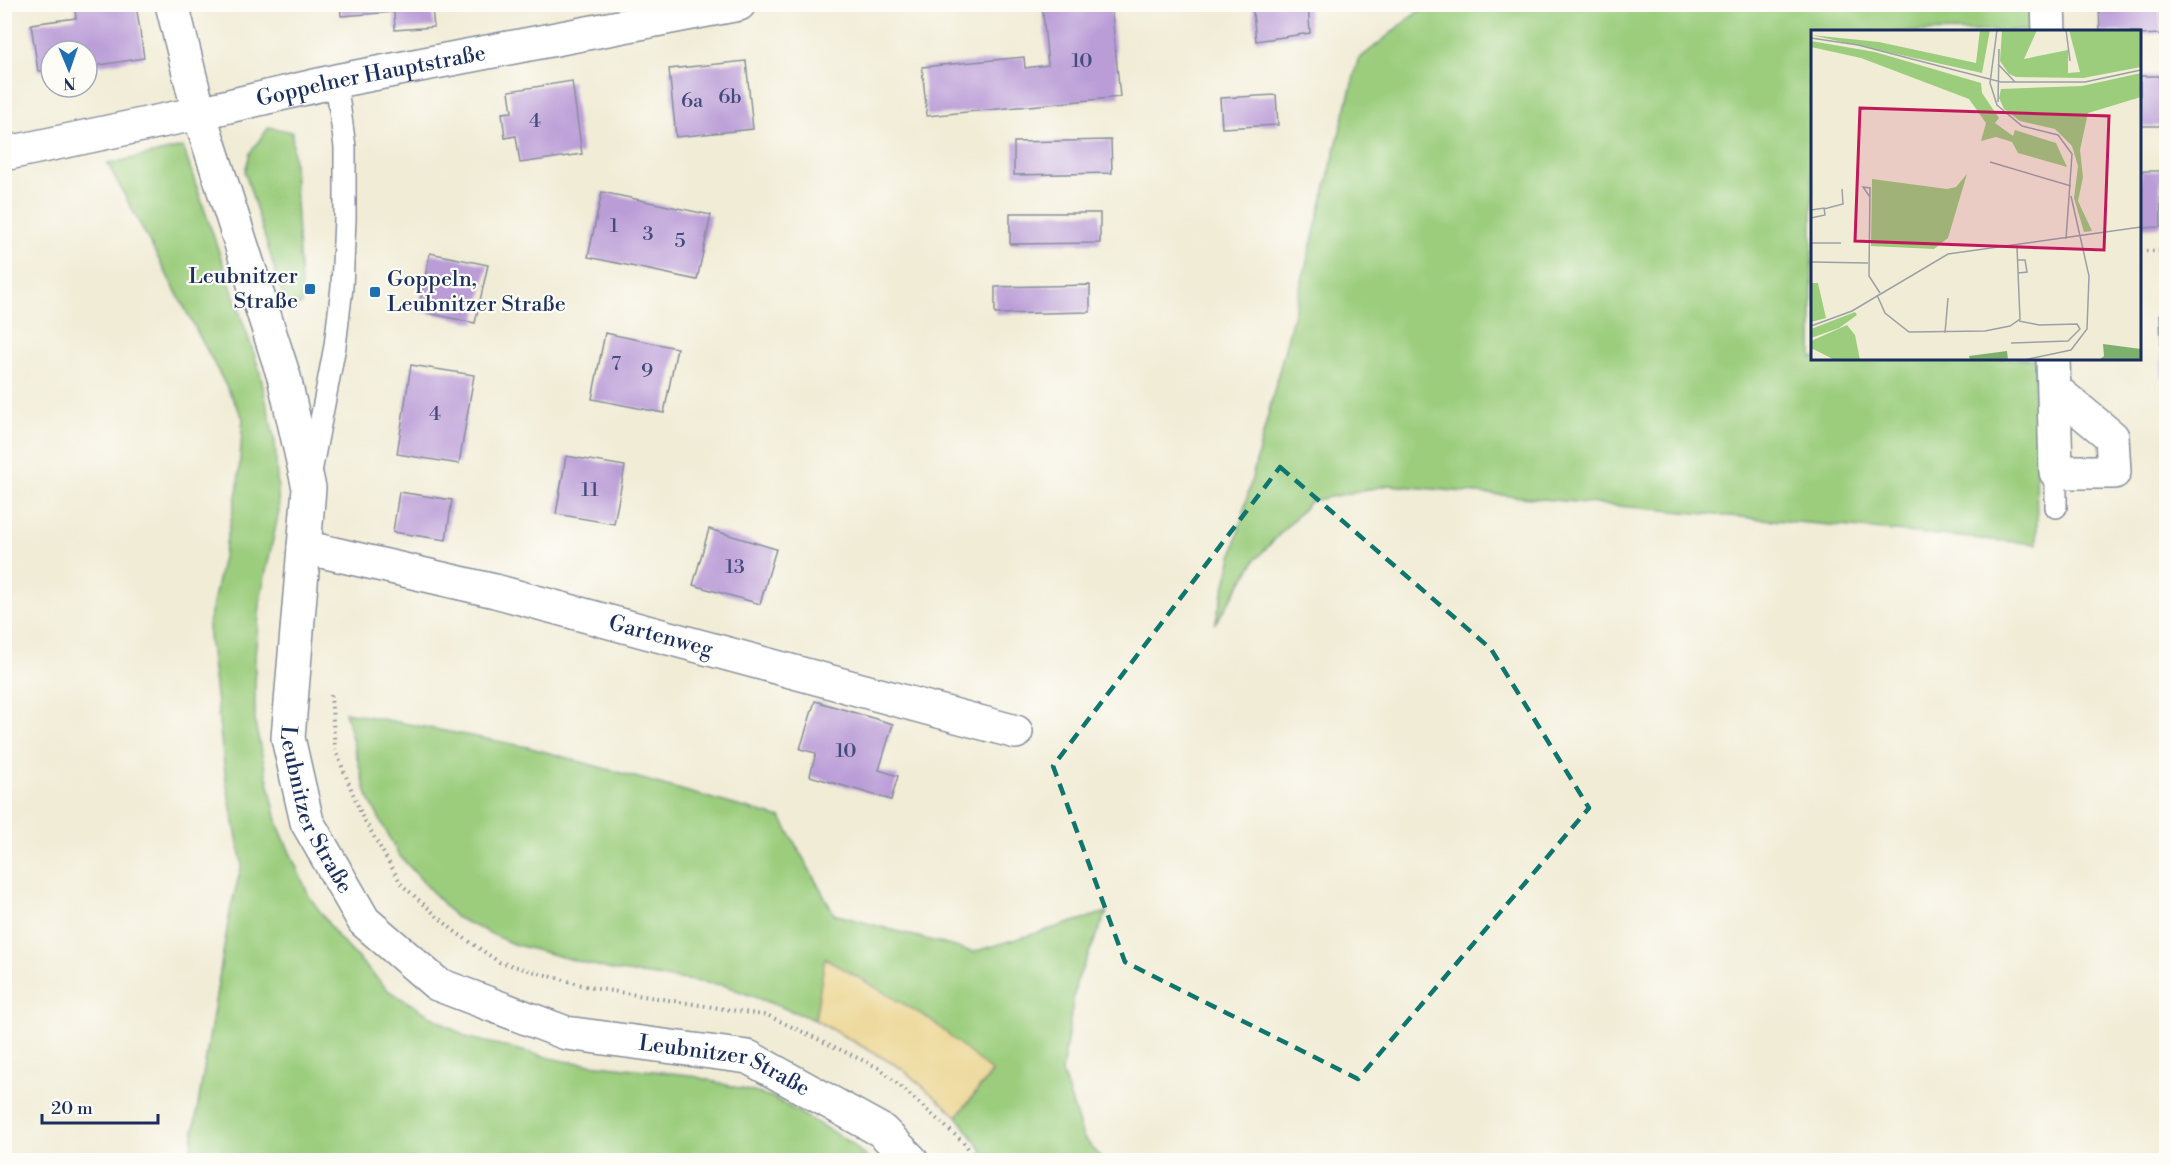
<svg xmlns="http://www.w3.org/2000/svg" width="2171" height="1165" viewBox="0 0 2171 1165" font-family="'Libre Bodoni',serif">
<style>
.green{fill:#9bcd7d;stroke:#5b7e6e;stroke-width:1.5}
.sand{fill:#eeda9e;stroke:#84847e;stroke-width:1.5}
.building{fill:#ba9cd7}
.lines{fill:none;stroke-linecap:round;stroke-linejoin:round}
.lane-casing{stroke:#868e9a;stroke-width:24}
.street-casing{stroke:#868e9a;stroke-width:36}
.secondary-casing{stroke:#868e9a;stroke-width:36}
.path{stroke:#868e9a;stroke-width:4;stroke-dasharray:1.5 4.5;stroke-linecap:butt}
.lane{stroke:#fff;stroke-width:21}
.street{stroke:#fff;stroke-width:33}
.secondary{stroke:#fff;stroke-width:33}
.marked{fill:none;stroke:#0f766e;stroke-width:4.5;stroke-dasharray:12 8;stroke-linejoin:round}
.poi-dot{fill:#1f6fb2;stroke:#fdfcf7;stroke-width:2}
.labels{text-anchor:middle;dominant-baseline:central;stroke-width:4.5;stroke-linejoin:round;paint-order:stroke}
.number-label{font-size:20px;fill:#434a7c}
.street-label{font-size:22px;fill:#1b2f5e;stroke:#fdfcf7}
.poi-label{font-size:22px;fill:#1b2f5e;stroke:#fdfcf7;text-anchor:end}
.inset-road{fill:none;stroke:#9ba0a6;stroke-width:1.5}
.view{fill:#c2185b;fill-opacity:0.15;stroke:#c2185b;stroke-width:3}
.inset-edge{fill:none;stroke:#1b2f5e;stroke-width:3}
</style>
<rect width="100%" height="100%" fill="#fdfcf7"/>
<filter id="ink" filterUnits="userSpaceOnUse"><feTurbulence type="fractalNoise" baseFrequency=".0167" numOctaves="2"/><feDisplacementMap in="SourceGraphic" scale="12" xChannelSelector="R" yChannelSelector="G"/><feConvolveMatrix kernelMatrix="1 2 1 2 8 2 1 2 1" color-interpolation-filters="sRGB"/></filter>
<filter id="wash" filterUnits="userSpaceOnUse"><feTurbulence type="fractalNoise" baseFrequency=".008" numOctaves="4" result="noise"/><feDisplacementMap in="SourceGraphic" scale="24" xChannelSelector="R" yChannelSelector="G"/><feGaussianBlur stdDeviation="1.35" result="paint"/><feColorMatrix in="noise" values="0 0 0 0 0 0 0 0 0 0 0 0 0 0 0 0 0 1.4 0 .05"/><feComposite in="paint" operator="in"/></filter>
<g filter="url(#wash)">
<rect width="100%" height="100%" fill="#f1ecd6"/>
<!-- green -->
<g class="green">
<path d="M1426,5H2031V31L1812,32V358L2035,359L2037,544L1389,485L1311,501L1256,559L1215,624L1358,60Z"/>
<path d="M269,127L292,132L302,304L287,310L245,172L250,153Z"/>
<path d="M183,147L259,369L275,442L279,511L261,595L255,655V724L278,825L309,896L338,937L389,991L466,1037L563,1061L689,1075L772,1097L850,1142L869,1160H189L230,911L242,864L226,781L208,627L238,487L243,418L108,164Z"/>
<path d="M345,712L528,747L781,818L834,914L973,952L1107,912L1076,983L1062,1072L1083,1137L1103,1160H989L957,1116L992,1073L826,958L815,1020L723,985L612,970L513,944L455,917L398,854L367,795Z"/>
</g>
<!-- sand -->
<path class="sand" d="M825,958L931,1020L992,1072L957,1116L901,1068L815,1020Z"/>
<g id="blocks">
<!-- building -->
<g class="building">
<path d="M74,4H136L144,58L87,67V51H51V70L38,71L31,24L76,18Z"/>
<path d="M340,4H444V7L432,8L434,27L395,30L394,12L341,16Z"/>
<path d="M1042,4H1111L1120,97L927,116L922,67L1024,57L1025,68L1048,65Z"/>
<path d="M1252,4H1308L1310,33L1256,41Z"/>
<path d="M2099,4H2160L2161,34L2140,35V32H2100Z"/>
<path d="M746,61L753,129L676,137L669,69Z"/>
<path d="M2140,76H2159L2160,126H2140Z"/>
<path d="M572,81L582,154L520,163L516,136L505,138L502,113L512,112L509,91Z"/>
<path d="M1276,95L1278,125L1222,128L1220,98Z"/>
<path d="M1111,140L1112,173L1014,175V142Z"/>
<path d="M2140,171H2160L2161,227L2140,228Z"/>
<path d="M602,192L711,215L697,280L588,257Z"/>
<path d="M1010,213H1100V243L1010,244Z"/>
<path d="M430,253L488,265L475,323L418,311Z"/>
<path d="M1090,285V312L995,314V287Z"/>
<path d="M2160,313H2166V379H2162Z"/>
<path d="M605,333L677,348L664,413L592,399Z"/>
<path d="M411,365L474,375L459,464L397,454Z"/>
<path d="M566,456L625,466L614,524L556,514Z"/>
<path d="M399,492L452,500L446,540L393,532Z"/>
<path d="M709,529L776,549L760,604L693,585Z"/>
<path d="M815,701L893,724L879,770L898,776L891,800L810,776L816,753L800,749Z"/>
</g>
</g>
</g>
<g filter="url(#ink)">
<use href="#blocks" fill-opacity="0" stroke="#868e9a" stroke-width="1.5"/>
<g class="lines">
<!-- lane casing -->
<g class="lane-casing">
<g id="lane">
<path d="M311,472L335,346L342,287L345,219V147L336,81"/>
<path d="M2056,472V507"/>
</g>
</g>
<!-- street casing -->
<g class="street-casing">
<g id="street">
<path d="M2048,4L2049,32"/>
<path id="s1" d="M199,113L336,81L739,4"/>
<path d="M2053,358L2056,472H2114L2112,437L2054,389"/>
<path id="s2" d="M304,547L495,591L1016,732"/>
</g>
</g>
<!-- secondary casing -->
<g class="secondary-casing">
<g id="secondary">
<path id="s3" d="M172,4L199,113L284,377L309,488L288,738L307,822L364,921L437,984L566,1033L748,1057L882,1131L911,1160"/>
<path d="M4,154L199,113"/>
</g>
</g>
<!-- path -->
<g class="path">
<path d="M2140,251H2166"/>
<path d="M331,695L335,749L362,816L402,885L454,931L499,962L593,988L769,1016L881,1069L965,1144L976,1160"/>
</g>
<!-- lane -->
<use href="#lane" class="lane"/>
<!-- street -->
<use href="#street" class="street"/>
<!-- secondary -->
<use href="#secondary" class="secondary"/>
</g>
</g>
<!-- marked area -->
<path class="marked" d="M1280,467L1491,649L1589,808L1358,1079L1125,962L1053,766Z"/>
<!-- markers -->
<g class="poi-dot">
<rect x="304" y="283" width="12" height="12" rx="3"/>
<rect x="369" y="286" width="12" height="12" rx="3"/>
</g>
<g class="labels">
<!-- number labels -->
<g class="number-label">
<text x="1082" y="61">10</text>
<text x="730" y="97">6b</text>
<text x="692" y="101">6a</text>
<text x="535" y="121">4</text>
<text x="614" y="226">1</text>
<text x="648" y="234">3</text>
<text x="680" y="241">5</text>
<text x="616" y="364">7</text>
<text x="647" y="371">9</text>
<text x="435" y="414">4</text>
<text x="590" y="490">11</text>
<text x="735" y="567">13</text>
<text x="846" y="751">10</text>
</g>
<!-- street labels -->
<g class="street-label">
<text stroke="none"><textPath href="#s1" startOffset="176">Goppelner Hauptstraße</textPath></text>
<text stroke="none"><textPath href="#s2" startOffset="368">Gartenweg</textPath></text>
<text stroke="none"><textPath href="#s3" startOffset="831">Leubnitzer Straße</textPath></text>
<text stroke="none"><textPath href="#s3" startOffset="1352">Leubnitzer Straße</textPath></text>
</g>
<!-- poi labels -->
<g class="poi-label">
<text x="298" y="276">Leubnitzer<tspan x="298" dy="25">Straße</tspan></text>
<text x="387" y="279" text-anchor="start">Goppeln,<tspan x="387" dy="25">Leubnitzer Straße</tspan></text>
</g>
</g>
<!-- overview -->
<g transform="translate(1811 30)">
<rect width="330" height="330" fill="#f1ecd6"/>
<path d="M169,0H179L171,43L0,5L68,12L165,33ZM191,0H226L213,29L257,20V43L269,42L258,0H330V37L272,48L205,47L198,44L189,31ZM0,11L64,22L170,53L171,63L188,88L184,93L202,106L204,100L245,113L256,137L207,123L201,112L185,107L170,111L175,93L158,69L50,28L0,17ZM330,43V67L277,83L269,120L272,147L267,171L281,201L273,202L263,168L267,136L261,116L244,99L209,91L193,79L188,68L190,59L271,56ZM156,144L137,208L123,219L60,216L61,149L136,159L145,157ZM0,253H7L15,288L0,292ZM44,282L46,285L28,298L0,308V299ZM36,295L44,305L49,330H24L0,318V311Z" fill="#9bcd7d"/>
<path d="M292,314L330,319V330H288L293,326ZM196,321L197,330H159L158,326Z" fill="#7cb06c"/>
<path class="inset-road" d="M186,0L179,53L186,75L211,96L247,105L261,124L255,209M255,0L259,31M0,8L47,15L190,52H274L330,40M187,34L204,52M187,72L188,19M179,132L260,156M59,167L52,157L59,158L58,246L69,263M13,179L32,174L31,159M0,180L13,178L14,185L0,188M0,213H30M207,230H214L216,242L207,243M0,232L57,233M66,265L74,283L98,302L174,301L199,296L209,289L206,217M0,296L41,281L137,224L330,197M134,303L137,268M200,313L257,311L269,299L266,294L228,295L208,291M213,330L260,320L276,299L278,246L260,166"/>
<path class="view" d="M49,78L298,86L293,220L44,211Z"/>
<rect width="330" height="330" class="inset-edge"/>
</g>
<!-- margin -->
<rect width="2171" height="1165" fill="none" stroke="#fdfcf7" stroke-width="24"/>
<!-- north arrow -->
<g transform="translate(69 69) rotate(178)"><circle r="28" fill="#fdfcf7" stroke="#a3aaba" stroke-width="1.5"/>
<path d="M0-4.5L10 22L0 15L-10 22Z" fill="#1f6fb2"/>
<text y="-9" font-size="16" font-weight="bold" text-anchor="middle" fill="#1b2f5e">N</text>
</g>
<!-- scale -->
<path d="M42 1114v9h116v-9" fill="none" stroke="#1b2f5e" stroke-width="3"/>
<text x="51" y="1114" font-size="18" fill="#1b2f5e" stroke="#fdfcf7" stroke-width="4.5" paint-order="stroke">20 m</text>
</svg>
